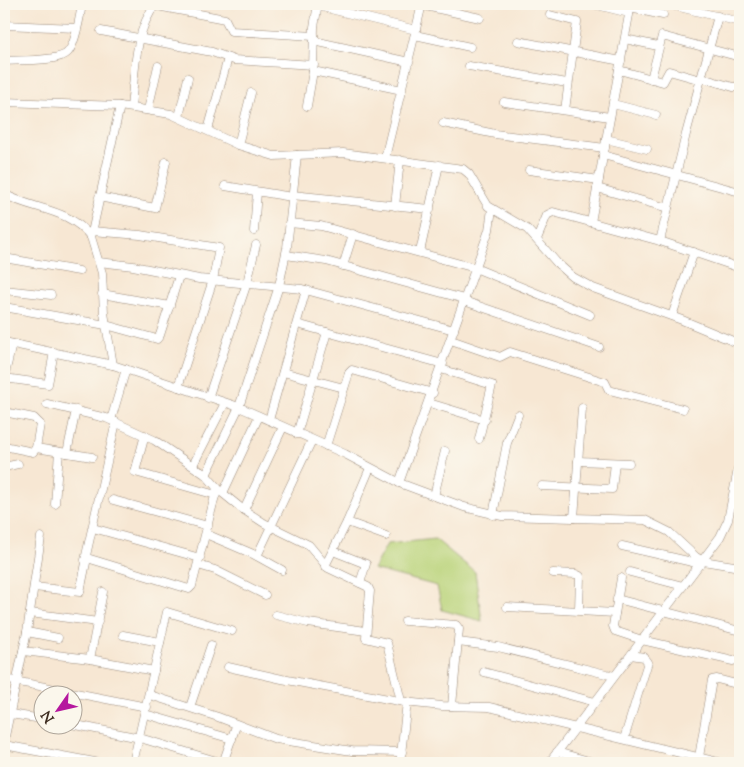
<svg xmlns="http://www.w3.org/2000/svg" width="744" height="767" viewBox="0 0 744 767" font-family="'Sorts Mill Goudy',serif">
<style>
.green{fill:#b9d379;stroke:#7a7e4c}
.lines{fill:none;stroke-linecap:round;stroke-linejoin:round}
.minor-casing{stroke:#998878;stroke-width:9}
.minor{stroke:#fff;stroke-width:8}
</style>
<rect width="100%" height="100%" fill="#fbf7ec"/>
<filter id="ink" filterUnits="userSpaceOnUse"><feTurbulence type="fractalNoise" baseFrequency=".02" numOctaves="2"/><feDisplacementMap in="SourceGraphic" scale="10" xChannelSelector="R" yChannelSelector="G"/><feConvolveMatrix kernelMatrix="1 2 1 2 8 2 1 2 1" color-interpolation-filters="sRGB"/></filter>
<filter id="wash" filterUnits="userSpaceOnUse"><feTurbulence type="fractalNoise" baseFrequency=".0096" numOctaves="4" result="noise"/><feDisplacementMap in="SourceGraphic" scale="20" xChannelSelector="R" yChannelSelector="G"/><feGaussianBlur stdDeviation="1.12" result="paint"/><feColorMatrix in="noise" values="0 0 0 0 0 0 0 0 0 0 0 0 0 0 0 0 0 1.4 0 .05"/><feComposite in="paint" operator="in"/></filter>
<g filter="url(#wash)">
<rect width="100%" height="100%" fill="#f7e7d3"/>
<!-- green -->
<path class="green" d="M435,539L475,572L482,621L442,610L437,586L373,569L387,544Z"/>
</g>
<g filter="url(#ink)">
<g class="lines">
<!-- minor casing -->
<g class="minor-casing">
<g id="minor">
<path d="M147,4L225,19L231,31L314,36"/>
<path d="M593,4L629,13"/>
<path d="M667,4L740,22"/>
<path d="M421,5L480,18"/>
<path d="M318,6L416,30"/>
<path d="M630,8L663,15"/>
<path d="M550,15L577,22L565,110"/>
<path d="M4,25L76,28"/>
<path d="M101,31L212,52L234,60L314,65"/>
<path d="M415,35L470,47"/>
<path d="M625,39L658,46"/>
<path d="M314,41L409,62"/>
<path d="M518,41L621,61"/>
<path d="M4,61C17,60 60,62 68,52C76,43 80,16 82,4"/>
<path d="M469,66L567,83"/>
<path d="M619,70L663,82L669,71L701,80"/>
<path d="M313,71L402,90"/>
<path d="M702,78L733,87H738L740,83"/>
<path d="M651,79L662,36L740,57"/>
<path d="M4,102L120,106L171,114L238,145L274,156L343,153L463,169L469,174L488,206L527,229L557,263L573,277L593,288L682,320L740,344"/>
<path d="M504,102L610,117"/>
<path d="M613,104L656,115"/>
<path d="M307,106L313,71L314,27L318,4"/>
<path d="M131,107C135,74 134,31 156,4"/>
<path d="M148,110L158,66"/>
<path d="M179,117L188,78"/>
<path d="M443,123L495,134L605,148"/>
<path d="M208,130L228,58"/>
<path d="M606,139L647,149"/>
<path d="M238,145L251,93"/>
<path d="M603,155L740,192"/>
<path d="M385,158L422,4"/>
<path d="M529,170L599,180"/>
<path d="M225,186L292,197"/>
<path d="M597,188L668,208"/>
<path d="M4,194C35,211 67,207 91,237"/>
<path d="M292,195L430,209"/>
<path d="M99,197L155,208L166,162"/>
<path d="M395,206L400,160"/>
<path d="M591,222L631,4"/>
<path d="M289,223L321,226L475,268L590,315"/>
<path d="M92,231L140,235L219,248L213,280L178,387"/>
<path d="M254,231L257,192"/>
<path d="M537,239L547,215L553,212L660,241L740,268"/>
<path d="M660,241L686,134L718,16"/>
<path d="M420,252L439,165"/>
<path d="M286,255L326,261L464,299"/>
<path d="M4,258L79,271"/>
<path d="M99,262L133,266L199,279L302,289L454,330"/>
<path d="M343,266L353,234"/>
<path d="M4,290L51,295"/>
<path d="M102,294L170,306"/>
<path d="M464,301L599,347"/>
<path d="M4,307L106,325L157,339L160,335L179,276"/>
<path d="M672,316L694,252"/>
<path d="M297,324L443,364"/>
<path d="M451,340L500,357L510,352L605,382L609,390L683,409"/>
<path d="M4,342L113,365L239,407L345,454L402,484L464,507L502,516L645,520L669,532L696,557L703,561L740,567"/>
<path d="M113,365L104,313L102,273L91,237L120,106"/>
<path d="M441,369L492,385L479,439"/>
<path d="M283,372L344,388"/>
<path d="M4,378L48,384L54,352"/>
<path d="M4,378L12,344"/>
<path d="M208,398L247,283L256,245"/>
<path d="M429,403L485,420"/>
<path d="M47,404L106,418L154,440L206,475L220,491L241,508L264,523L309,545L328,568L368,587L370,591L366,638L387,643L401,701"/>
<path d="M4,412L34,418L40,424L36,448L33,452L4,446"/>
<path d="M111,420L126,369"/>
<path d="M269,420L306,290"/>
<path d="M297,434L327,332"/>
<path d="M145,435L135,472L216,495"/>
<path d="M326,446L349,373L352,370L433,393"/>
<path d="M36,448L92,457"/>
<path d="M67,453L76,410"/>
<path d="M578,461L629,463"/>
<path d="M193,465L225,403"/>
<path d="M4,467L18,464"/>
<path d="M206,475L239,407L279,286L287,248L297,155"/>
<path d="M399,483L489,230L492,209"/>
<path d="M542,486L612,489L615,463"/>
<path d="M223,493L259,416"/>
<path d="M434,496L445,451"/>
<path d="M113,500L208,526"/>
<path d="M55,504L59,452"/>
<path d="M244,510L283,427"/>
<path d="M493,515L507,443L518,415"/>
<path d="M574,518L582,408"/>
<path d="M347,522L386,536"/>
<path d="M93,528L200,558"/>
<path d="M206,534L253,554L282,570"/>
<path d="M622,546L701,564"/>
<path d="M333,551L366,564L360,583"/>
<path d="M257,556L312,440"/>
<path d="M85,560L116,422"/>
<path d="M198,565L215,570L265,595"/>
<path d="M325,566L347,522L370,468"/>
<path d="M630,572L683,586"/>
<path d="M553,573L576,574L580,576L579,610"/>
<path d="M621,578L613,626L615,631L642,640L733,661L740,659"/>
<path d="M34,587L80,592L87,558L189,589L192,586L217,488"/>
<path d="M617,599L740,631"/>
<path d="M507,607L615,613"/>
<path d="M30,613L98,622"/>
<path d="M276,615L308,623L366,631"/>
<path d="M405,621L456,625L459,629L452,706"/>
<path d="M27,632L58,638"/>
<path d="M123,635L160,642"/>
<path d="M458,642L498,647L614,676"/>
<path d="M23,651L90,659L154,671"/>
<path d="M90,659L103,592"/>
<path d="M228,667L282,679L404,702L442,706L489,707L722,763"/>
<path d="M484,672L595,702"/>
<path d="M4,679L147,707"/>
<path d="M150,695L218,717L276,739L352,751L402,752"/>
<path d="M190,707L211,645"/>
<path d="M4,713L42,719"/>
<path d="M145,714L232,739"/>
<path d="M71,724L140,738L223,763"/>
<path d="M624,739L648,662L644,657L631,655"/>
<path d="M4,741L27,632L41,537"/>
<path d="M4,745L100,763"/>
<path d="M557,752L596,763"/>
<path d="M699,757L712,680L717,679L740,685"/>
<path d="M133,763L167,612L232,631"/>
<path d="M223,763L236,726"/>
<path d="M400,763L407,702"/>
<path d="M549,763L720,537L728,520L740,459"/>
<path d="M739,763L740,760"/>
</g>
</g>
<!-- minor -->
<use href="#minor" class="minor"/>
</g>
</g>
<!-- margin -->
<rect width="744" height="767" fill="none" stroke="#fbf7ec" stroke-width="20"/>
<!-- north arrow -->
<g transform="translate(58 710) rotate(236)"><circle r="24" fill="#fbf7ec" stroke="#aea59a"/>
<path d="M0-4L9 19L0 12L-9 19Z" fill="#b5179e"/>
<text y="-8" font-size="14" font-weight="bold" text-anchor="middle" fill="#3b2a1e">N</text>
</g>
</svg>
